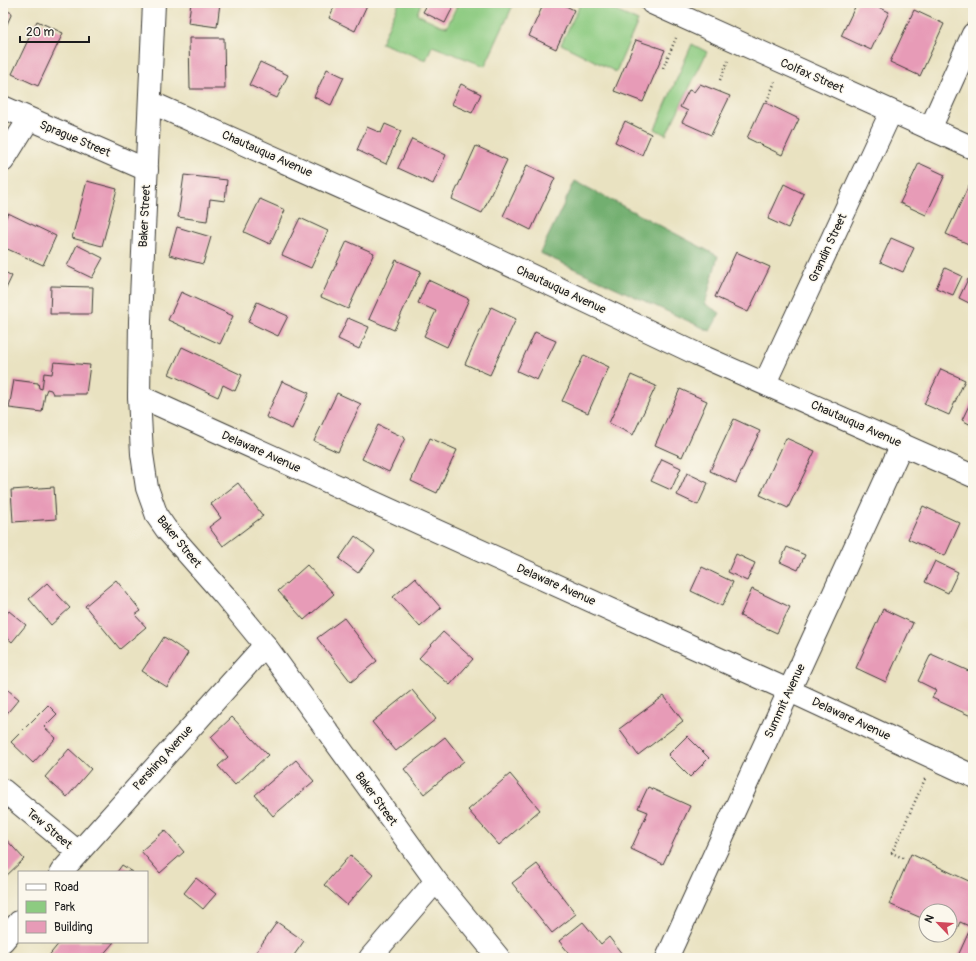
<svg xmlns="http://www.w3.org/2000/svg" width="976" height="961" viewBox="0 0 976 961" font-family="Pangolin,sans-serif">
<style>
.green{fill:#8dcb81;stroke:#54744e}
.forest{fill:#72af6f;stroke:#476646}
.building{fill:#e79bb7}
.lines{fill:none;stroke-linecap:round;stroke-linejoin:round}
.minor-casing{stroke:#3b3a35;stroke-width:24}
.path{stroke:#3b3a35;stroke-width:2.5;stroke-dasharray:1 3;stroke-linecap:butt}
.minor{stroke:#fff;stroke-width:22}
.labels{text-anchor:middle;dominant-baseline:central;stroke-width:3;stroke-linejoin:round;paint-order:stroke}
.street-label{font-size:12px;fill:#1c1c1c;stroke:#fbf7ec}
</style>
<rect width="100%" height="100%" fill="#fbf7ec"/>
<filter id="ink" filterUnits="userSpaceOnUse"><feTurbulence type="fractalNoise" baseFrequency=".025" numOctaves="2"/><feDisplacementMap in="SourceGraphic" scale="8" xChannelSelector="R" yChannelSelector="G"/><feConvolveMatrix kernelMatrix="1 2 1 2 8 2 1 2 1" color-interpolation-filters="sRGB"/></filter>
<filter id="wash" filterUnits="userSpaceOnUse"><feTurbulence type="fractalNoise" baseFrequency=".012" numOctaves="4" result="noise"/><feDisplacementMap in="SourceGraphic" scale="16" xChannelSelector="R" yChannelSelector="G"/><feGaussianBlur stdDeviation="0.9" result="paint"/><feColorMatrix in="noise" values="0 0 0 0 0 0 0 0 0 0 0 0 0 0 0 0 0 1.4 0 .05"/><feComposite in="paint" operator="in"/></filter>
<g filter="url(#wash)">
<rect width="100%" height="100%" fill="#e9e2c1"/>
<!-- green -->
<g class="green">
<path d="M399,3H421L417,14L440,25L447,27L458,3H514L485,66L432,46L426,60L381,43Z"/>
<path d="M581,3H598L638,21L616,72L561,44Z"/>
<path d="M692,44L707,52L666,135L655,129Z"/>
</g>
<!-- forest -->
<path class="forest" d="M575,181L718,256L705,304L720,313L710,331L540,253Z"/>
<g id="blocks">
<!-- building -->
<g class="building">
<path d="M191,3H220L217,27L188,23Z"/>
<path d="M336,3H368L355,31L329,18Z"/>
<path d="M428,3H455L445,23L423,12Z"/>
<path d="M544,3H560L574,10L556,49L529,36Z"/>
<path d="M857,3H870L889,12L871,50L841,36Z"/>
<path d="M3,9L12,13L3,33Z"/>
<path d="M914,10L944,24L920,76L890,62Z"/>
<path d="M37,21L63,33L38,86L12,74Z"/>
<path d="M189,38H224L225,89H190Z"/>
<path d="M636,40L665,50L643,102L614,91Z"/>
<path d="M260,62L288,75L277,98L249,85Z"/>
<path d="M327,69L344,77L331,105L314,97Z"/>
<path d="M461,84L481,94L472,113L451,104Z"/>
<path d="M700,84L730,96L711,135L682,122L688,111L680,107L689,90L694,92Z"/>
<path d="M764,102L799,119L782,155L747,138Z"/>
<path d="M625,121L651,134L642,155L615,142Z"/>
<path d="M385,124L401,131L386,164L357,150L367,127L381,133Z"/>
<path d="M412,139L446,155L433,184L398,168Z"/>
<path d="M476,146L507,160L482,213L452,199Z"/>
<path d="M919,163L945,175L926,215L900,203Z"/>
<path d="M527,165L555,178L531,230L503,216Z"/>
<path d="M184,175L227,180L225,201L210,199L207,221L178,217Z"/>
<path d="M87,181L117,189L102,246L72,238Z"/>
<path d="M784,184L804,194L788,228L768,219Z"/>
<path d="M969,185L973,187V246L946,234Z"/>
<path d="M260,199L285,210L270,244L244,232Z"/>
<path d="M8,213L56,236L43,265L3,247V224Z"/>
<path d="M300,218L328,231L311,268L282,255Z"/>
<path d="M177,227L211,237L203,264L169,255Z"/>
<path d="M891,238L914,248L903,272L880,262Z"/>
<path d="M347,241L374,253L348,309L321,297Z"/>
<path d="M77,245L103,258L92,278L67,266Z"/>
<path d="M736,252L770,267L748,312L715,297Z"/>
<path d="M396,260L421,271L394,330L369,319Z"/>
<path d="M945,268L962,276L953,295L936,288Z"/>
<path d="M3,271L12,276L3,295Z"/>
<path d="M968,279L973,281V305L959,298Z"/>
<path d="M428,280L469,299L447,347L424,336L436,311L418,303Z"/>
<path d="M51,286L93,287L92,314H50Z"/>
<path d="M181,292L233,316L220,344L168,320Z"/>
<path d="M257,302L288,316L278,336L248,322Z"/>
<path d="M491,307L516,319L490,375L465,364Z"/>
<path d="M348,318L369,327L359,349L338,339Z"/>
<path d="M535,332L556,341L537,380L517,371Z"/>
<path d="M182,347L242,375L235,391L223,385L218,397L169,374Z"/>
<path d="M584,355L609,367L588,413L562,401Z"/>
<path d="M54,362L90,365L86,394H53L51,390L47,389L45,394L42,412L9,408L14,380L38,383L39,388L42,389L44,373L52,374Z"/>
<path d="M941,369L965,380L949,415L924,404Z"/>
<path d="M631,375L656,386L633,435L609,423Z"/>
<path d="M282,381L309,393L292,429L266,417Z"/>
<path d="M680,389L707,401L682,457L655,445Z"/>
<path d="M337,393L361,404L338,452L314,441Z"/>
<path d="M973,397V426L962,420Z"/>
<path d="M734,419L760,431L736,483L710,471Z"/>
<path d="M378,425L405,438L389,472L362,459Z"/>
<path d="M430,438L457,450L437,493L411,481Z"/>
<path d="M786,438L815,451L788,508L760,495Z"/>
<path d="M662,459L681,468L671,490L651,481Z"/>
<path d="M687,473L708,483L698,505L677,495Z"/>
<path d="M238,483L263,516L223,546L209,527L221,518L211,504Z"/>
<path d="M54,487L56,519L13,522L11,490Z"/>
<path d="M923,506L960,523L945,556L908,539Z"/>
<path d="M355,536L375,551L358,573L339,559Z"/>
<path d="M787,547L805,555L798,570L780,562Z"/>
<path d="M736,554L755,563L747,581L728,572Z"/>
<path d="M935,561L958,572L948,593L925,582Z"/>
<path d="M307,565L334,594L304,620L278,591Z"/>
<path d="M702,567L733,582L722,606L691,591Z"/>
<path d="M415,578L441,608L420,627L393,597Z"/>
<path d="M116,580L141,611L135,615L146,627L120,649L85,606Z"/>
<path d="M47,583L70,608L51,625L29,599Z"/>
<path d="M752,589L790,607L777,633L740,616Z"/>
<path d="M883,609L913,623L886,682L856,668Z"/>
<path d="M9,611L26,625L12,642L3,634V618Z"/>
<path d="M344,618L377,661L351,682L317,638Z"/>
<path d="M443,632L473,659L450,685L419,658Z"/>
<path d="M164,637L188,653L167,687L142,671Z"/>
<path d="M931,654L973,673V713L971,716L932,698L936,690L918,681Z"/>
<path d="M3,686L19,699L3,718Z"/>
<path d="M412,690L436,719L396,751L372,722Z"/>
<path d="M664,696L683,721L638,755L619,729Z"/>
<path d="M48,705L57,714L44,727L56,738L33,763L11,742Z"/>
<path d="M232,717L268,755L235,785L218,766L228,757L211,737Z"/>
<path d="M687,736L709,758L690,777L668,755Z"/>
<path d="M445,737L464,761L424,794L404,769Z"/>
<path d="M69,749L91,769L67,797L45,777Z"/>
<path d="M296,760L314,781L273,816L255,795Z"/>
<path d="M510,774L540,810L499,845L468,810Z"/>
<path d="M648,787L690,806L663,864L631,849L648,812L638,808Z"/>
<path d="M165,830L184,852L160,873L141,851Z"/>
<path d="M3,836L24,859L3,879Z"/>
<path d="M911,854L973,883V958H957L971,927L960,922L955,933L950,931V911H926V920L889,904Z"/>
<path d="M350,855L373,875L347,905L324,885Z"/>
<path d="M537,864L576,914L552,933L512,883Z"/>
<path d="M122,865L133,872H117Z"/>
<path d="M196,878L216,894L203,909L184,893Z"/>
<path d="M277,922L304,941L292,958H259L254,955Z"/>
<path d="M583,922L601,944L609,937L622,954L617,958H573L559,941Z"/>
<path d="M60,942H114L100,958H97L93,955L91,958H47Z"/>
</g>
</g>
</g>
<g filter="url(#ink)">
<use href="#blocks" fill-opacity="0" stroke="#3b3a35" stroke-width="1"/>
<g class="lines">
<!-- minor casing -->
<g class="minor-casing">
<g id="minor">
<path d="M154,3L140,321L139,396L142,454L147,488L157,516L166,529L225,596L265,645L436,881L499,958"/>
<path d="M652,3L973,148"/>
<path d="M150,102L425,225L697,354L973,476"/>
<path d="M3,107L147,170"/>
<path d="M930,129L973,34"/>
<path d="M3,161L29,119"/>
<path d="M765,383L891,112"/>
<path d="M139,396L790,691L973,776"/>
<path d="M3,790L78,852"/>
<path d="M61,872L265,645"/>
<path d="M3,941L19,922"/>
<path d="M370,958L436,881"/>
<path d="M667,958L902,444"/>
</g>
</g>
<!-- path -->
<g class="path">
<path d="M663,68L676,38"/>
<path d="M720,80L728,61"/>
<path d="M767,101L775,82"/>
<path d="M903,858L892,853L925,779"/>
</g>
<!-- minor -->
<use href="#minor" class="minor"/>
</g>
</g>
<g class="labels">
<!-- street labels -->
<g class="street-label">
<text transform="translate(812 76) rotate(24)">Colfax Street</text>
<text transform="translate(75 139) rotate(23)">Sprague Street</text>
<text transform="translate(267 154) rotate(24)">Chautauqua Avenue</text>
<text transform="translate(145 216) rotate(-87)">Baker Street</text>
<text transform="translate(828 248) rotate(-65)">Grandin Street</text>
<text transform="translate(561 290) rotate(25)">Chautauqua Avenue</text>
<text transform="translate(856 424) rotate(24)">Chautauqua Avenue</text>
<text transform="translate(261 452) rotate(24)">Delaware Avenue</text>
<text transform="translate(179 542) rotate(51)">Baker Street</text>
<text transform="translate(556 585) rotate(24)">Delaware Avenue</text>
<text transform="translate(785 701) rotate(-65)">Summit Avenue</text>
<text transform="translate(851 719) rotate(25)">Delaware Avenue</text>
<text transform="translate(163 758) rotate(-48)">Pershing Avenue</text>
<text transform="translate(376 799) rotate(54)">Baker Street</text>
<text transform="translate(49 829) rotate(40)">Tew Street</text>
</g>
</g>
<!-- margin -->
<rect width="976" height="961" fill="none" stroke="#fbf7ec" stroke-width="16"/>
<!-- legend -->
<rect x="18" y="871" width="130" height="72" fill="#fbf7ec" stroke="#a29f99"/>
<rect x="26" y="884" width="20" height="6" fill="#ffffff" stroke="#a29f99"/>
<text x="54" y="891" font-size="12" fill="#1c1c1c">Road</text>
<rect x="26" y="901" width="20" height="12" fill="#8dcb81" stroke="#a29f99"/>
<text x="54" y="911" font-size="12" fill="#1c1c1c">Park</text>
<rect x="26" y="921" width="20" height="12" fill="#e79bb7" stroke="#a29f99"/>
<text x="54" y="931" font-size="12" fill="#1c1c1c">Building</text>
<!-- north arrow -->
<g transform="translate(938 923) rotate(295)"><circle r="19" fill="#fbf7ec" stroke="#a29f99"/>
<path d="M0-3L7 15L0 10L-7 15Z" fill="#d1495b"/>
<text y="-6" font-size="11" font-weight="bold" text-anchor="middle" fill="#1c1c1c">N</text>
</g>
<!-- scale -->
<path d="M20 36v6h69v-6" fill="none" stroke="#1c1c1c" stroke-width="2"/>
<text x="26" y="36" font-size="12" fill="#1c1c1c" stroke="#fbf7ec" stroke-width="3" paint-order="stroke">20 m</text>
</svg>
